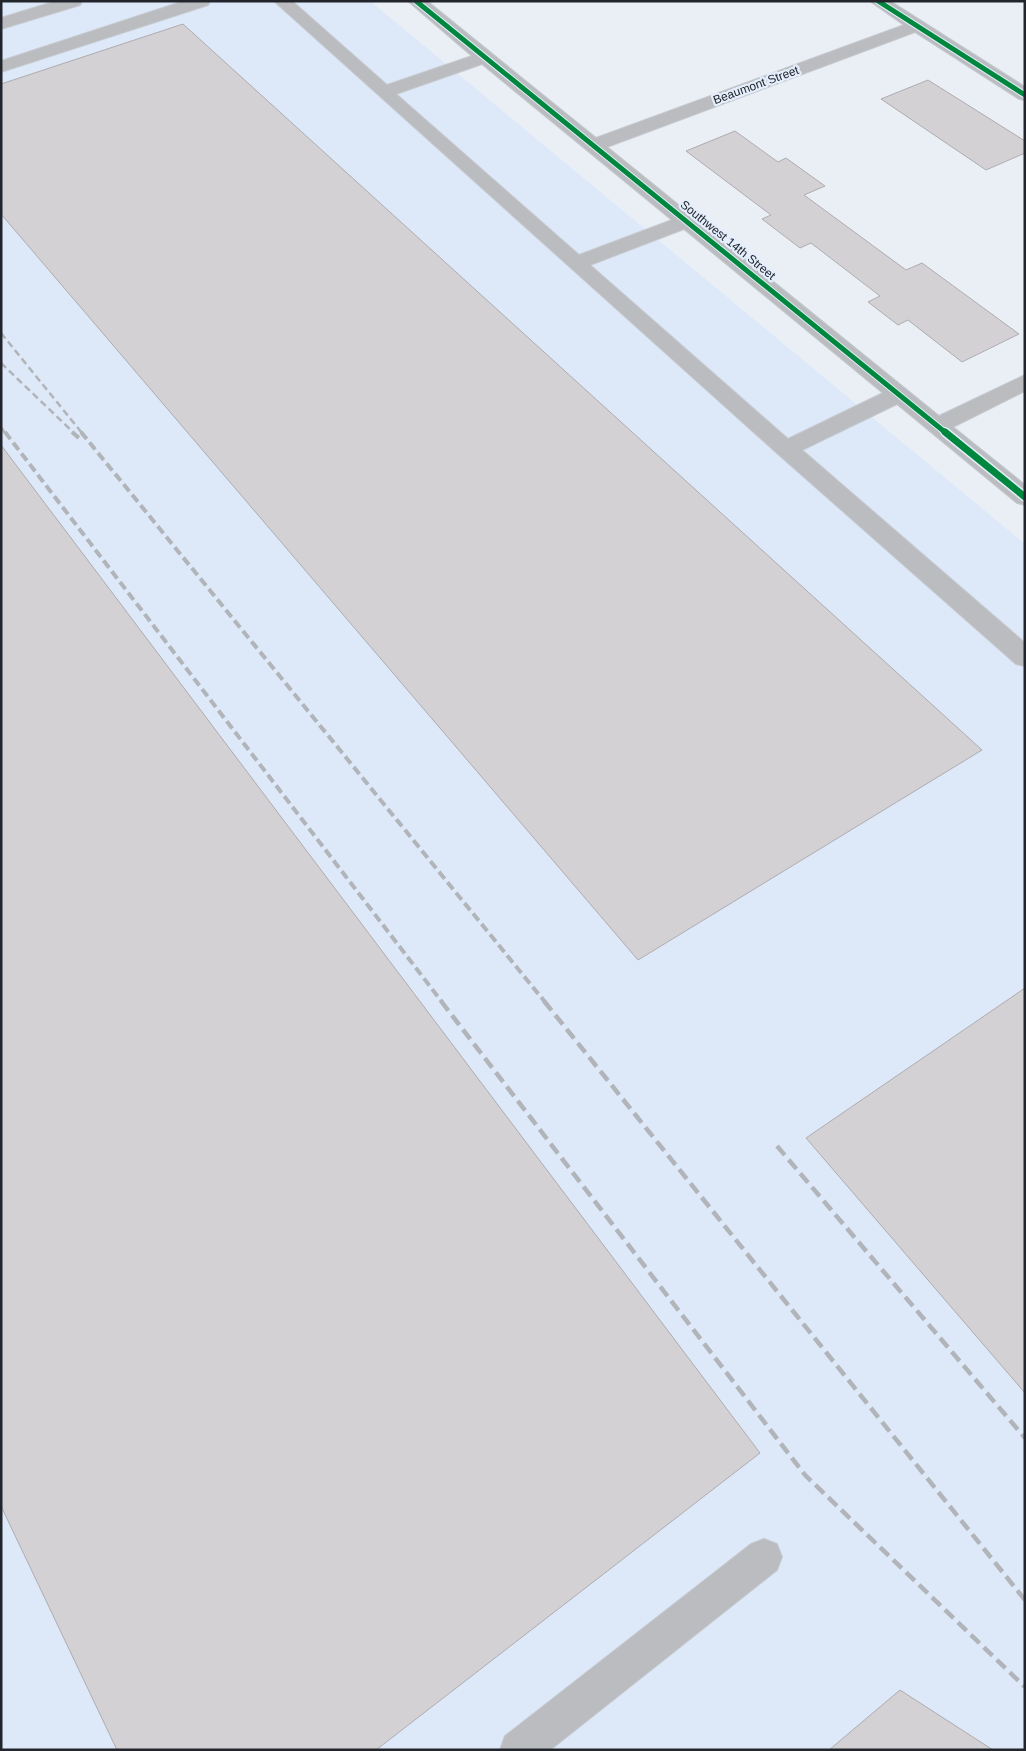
<svg xmlns="http://www.w3.org/2000/svg" width="1026" height="1751" viewBox="0 0 1026 1751" font-family="Arial,sans-serif">
<style>
.built{fill:#dde8f9}
.building{fill:#d3d1d4;stroke:#aeacaf}
.lines{fill:none;stroke-linecap:round;stroke-linejoin:round}
.minor-casing{stroke:#c7cbd1;stroke-width:2}
.minor{fill:#babcbf;fill-rule:evenodd}
.rail-far2{stroke:#b1b4b8;stroke-width:2.5;stroke-dasharray:7 4;stroke-linecap:butt}
.rail-far1{stroke:#b1b4b8;stroke-width:4;stroke-dasharray:9 4.5;stroke-linecap:butt}
.rail{stroke:#b1b4b8;stroke-width:4.5;stroke-dasharray:12 6;stroke-linecap:butt}
.cycleway-far1-casing{stroke:#e4eefc;stroke-width:7}
.cycleway-casing{stroke:#e4eefc;stroke-width:10}
.cycleway-far1{stroke:#00873e;stroke-width:5}
.cycleway{stroke:#00873e;stroke-width:7}
.labels{text-anchor:middle;dominant-baseline:central;stroke-width:4.5;stroke-linejoin:round;paint-order:stroke}
.far-street-label{font-size:12px;fill:#22262c;stroke:#e4eefc}
</style>
<rect width="100%" height="100%" fill="#eaeff6"/>
<!-- built -->
<path class="built" d="M1,1H370L1025,544V1750H1Z"/>
<!-- building -->
<g class="building">
<path d="M183,24L982,750L638,960L1,214V84Z"/>
<path d="M928,80L1025,141V153L986,170L881,99Z"/>
<path d="M735,131L778,162L786,158L825,186L804,195L906,270L922,263L1019,334L962,362L908,320L898,325L868,302L880,296L811,243L800,248L762,219L771,215L686,151Z"/>
<path d="M1,445L760,1453L376,1750H117L1,1506Z"/>
<path d="M1025,988V1393L806,1138Z"/>
<path d="M900,1690L993,1750H829Z"/>
</g>
<g class="lines">
<!-- minor casing -->
<g class="minor-casing">
<g id="minor">
<path d="M56,1H82L80,5L1,29V18Z"/>
<path d="M184,1H210L208,5L1,72V61Z"/>
<path d="M274,1H292L387,85L472,56L408,1H427L596,138L904,25L870,1H890L1025,87V100L1019,99L915,32L607,147L939,416L1025,375V391L953,427L1025,485V505L1017,503L897,404L802,450L1025,643V666L1016,664L778,454ZM482,64L672,220L579,255L396,94ZM684,229L883,393L788,439L590,265Z"/>
<path d="M764,1539L777,1544L782,1557L777,1570L550,1750H500L505,1736L751,1544Z"/>
</g>
</g>
<!-- minor -->
<use href="#minor" class="minor"/>
<!-- rail-far2 -->
<g class="rail-far2">
<path d="M1,333L82,433"/>
<path d="M1,363L74,433"/>
<path d="M1,427L5,433"/>
</g>
<!-- rail-far1 -->
<g class="rail-far1">
<path d="M5,432L442,1002"/>
<path d="M72,432L79,438"/>
<path d="M81,432L545,1002"/>
</g>
<!-- rail -->
<g class="rail">
<path d="M441,1001L805,1475L1025,1687"/>
<path d="M544,1001L1025,1600"/>
<path d="M777,1146L1025,1438"/>
</g>
<!-- cycleway-far1 casing -->
<g class="cycleway-far1-casing">
<g id="cycleway-far1">
<path d="M416,1L946,433"/>
<path d="M878,1L1025,95"/>
</g>
</g>
<!-- cycleway casing -->
<g class="cycleway-casing">
<path id="cycleway" d="M945,432L1025,497"/>
</g>
<!-- cycleway-far1 -->
<use href="#cycleway-far1" class="cycleway-far1"/>
<!-- cycleway -->
<use href="#cycleway" class="cycleway"/>
</g>
<g class="labels">
<!-- far-street labels -->
<g class="far-street-label">
<text transform="translate(756 85) rotate(-20)">Beaumont Street</text>
<text transform="translate(728 240) rotate(39)">Southwest 14th Street</text>
</g>
</g>
<!-- border -->
<rect width="1026" height="1751" fill="none" stroke="#22262c" stroke-width="5"/>
</svg>
